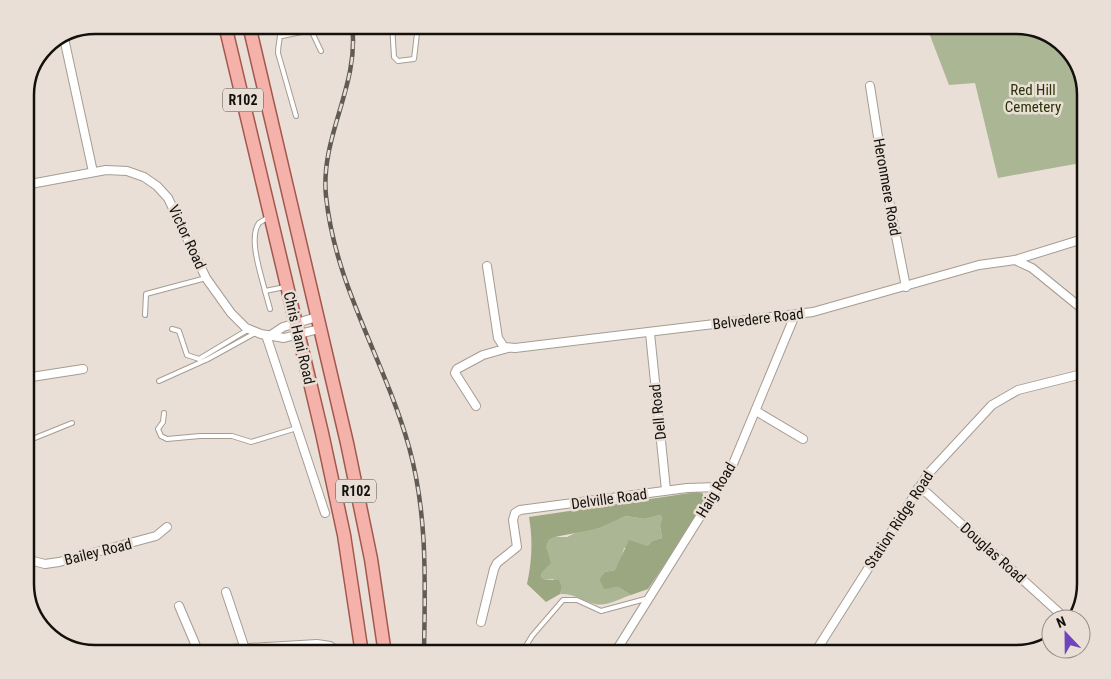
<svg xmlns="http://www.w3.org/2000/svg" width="1111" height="679" viewBox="0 0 1111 679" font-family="'Roboto Condensed',sans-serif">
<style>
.green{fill:#abb694}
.forest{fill:#9ba781}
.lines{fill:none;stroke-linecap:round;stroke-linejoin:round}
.lane-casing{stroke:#a69c92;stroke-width:6}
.street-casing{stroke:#a69c92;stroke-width:10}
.primary-casing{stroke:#a2584f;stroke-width:15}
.lane{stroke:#fff;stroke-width:4}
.street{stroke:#fff;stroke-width:8}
.primary{stroke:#f5b2aa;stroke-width:12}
.rail-casing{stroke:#615b55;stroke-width:4.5}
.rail{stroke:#eadfd6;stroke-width:2.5;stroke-dasharray:8;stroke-linecap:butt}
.labels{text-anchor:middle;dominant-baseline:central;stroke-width:5;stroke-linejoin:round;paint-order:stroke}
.shield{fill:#eadfd6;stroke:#544f49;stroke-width:1}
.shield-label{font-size:14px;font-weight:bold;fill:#14110d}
.park-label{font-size:15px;fill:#293406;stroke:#eadfd6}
.street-label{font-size:15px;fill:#14110d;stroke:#eadfd6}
.rim{fill:none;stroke:#14110d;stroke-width:2.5}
</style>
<rect width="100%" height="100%" fill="#eadfd6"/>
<!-- green -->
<g class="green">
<path d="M926,25H1016L1051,35L1076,60L1086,91V162L998,178L975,83L949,85Z"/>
<path d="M660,515L662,518L660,525L662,538L652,541L647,546L624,548L621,559L615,570L605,572L599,579L604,588L618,587L631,595C621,598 606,607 595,604C583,601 574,593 560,594L562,588L553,579L545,580L541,577L546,547L549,540L555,537H567L579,531L600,528L626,516L645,519Z"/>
</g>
<!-- forest -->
<path class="forest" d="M697,492L702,493L706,499L705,505L648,589L631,595L618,587L604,589L599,579L605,572L615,570L629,540L647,546L652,541L662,538L660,525L662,518L660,515L645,519L626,516L600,528L555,537L549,540L546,547L551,563L542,572L541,577L545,580H559L562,588L560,594L546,602L527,584C532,561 533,540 529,517Z"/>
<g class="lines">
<!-- lane casing -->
<g class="lane-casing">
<g id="lane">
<path d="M279,25C282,36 278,42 278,53L296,116"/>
<path d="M392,25L394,57L398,61L414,59L418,25"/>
<path d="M228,27L238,25"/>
<path d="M311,30L321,51"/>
<path d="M282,36L311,30L310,25"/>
<path d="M267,218L259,223C248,238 261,274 265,291L285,287"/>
<path d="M265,291L270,309"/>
<path d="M145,315L146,294L206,278"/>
<path d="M172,329L179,331L187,355L199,359L249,329"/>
<path d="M159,381L208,359L255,333"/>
<path d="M164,413L163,422L158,429L161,436L167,439L200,436H232L251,442L297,428"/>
<path d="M25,442L72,423"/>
<path d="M521,654L532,636L563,600H577L601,611L649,598"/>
</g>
</g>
<!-- street casing -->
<g class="street-casing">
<g id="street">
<path d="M64,38L93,172"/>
<path d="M870,86L884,175L906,287"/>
<path d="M25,185L106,170L127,171L144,177L157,186L168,198L206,278L231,313L246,328L261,334L284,338L319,329"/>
<path d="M1015,260L1032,268L1086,312"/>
<path d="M487,266L498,338L504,347L515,348L813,312L979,265L1015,260L1086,238"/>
<path d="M650,333L666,490"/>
<path d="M266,335L325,513"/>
<path d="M271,335L283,327L317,317"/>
<path d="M25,378L83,369"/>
<path d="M476,406L455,373L457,369L483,355L508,348"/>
<path d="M756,411L803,439"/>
<path d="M918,488L927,493L1066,619"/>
<path d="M25,559L45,564L59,562L156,536L167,527"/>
<path d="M226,592L245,649"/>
<path d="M179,606L199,653"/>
<path d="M481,622L494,569L497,563L517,547L513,520L515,513L520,510L687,488L718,487"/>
<path d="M147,654L317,644L330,646L341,654"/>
<path d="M614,654L733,464L795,315"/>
<path d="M814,654L928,474L992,405L1018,390L1086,373"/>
</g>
</g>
<!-- primary casing -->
<g class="primary-casing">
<g id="primary">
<path d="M225,25L322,433L344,535L362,654"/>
<path d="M249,25L347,443L371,559L385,654"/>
</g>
</g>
<!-- lane -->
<use href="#lane" class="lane"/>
<!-- street -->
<use href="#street" class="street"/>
<!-- primary -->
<use href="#primary" class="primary"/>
<!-- rail casing -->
<g class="rail-casing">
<path id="rail" d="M352,25C360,85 320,136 326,196C335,286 385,361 409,447C428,515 425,584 424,654"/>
</g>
<!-- rail -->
<use href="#rail" class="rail"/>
</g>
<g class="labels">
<!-- shield labels -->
<g class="shield">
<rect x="223" y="88.5" width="40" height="23" rx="4"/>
<rect x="336" y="479.5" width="40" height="23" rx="4"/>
</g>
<g class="shield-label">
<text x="243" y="100">R102</text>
<text x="356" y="491">R102</text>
</g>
<!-- park labels -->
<g class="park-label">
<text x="1033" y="90">Red Hill<tspan x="1033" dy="17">Cemetery</tspan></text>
</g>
<!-- street labels -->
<g class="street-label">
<text transform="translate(887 187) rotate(80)">Heronmere Road</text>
<text transform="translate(187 237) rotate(65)">Victor Road</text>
<text transform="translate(758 319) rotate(-7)">Belvedere Road</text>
<text transform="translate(299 338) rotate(77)">Chris Hani Road</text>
<text transform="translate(658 412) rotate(-96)">Dell Road</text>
<text transform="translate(716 490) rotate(-59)">Haig Road</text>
<text transform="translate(609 499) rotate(-8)">Delville Road</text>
<text transform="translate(899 520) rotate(-57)">Station Ridge Road</text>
<text transform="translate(98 552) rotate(-14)">Bailey Road</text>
<text transform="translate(993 553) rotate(42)">Douglas Road</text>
</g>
</g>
<!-- crop -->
<path d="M0 0H1111V679H0ZM95 34H1016A61 61 0 0 1 1077 95V584A61 61 0 0 1 1016 645H95A61 61 0 0 1 34 584V95A61 61 0 0 1 95 34Z" fill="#eadfd6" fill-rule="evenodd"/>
<path class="rim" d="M95 34H1016A61 61 0 0 1 1077 95V584A61 61 0 0 1 1016 645H95A61 61 0 0 1 34 584V95A61 61 0 0 1 95 34Z"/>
<!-- north arrow -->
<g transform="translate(1066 634) rotate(338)"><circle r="24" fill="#eadfd6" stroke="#948d86"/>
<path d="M0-4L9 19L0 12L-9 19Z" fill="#6f45bd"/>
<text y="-8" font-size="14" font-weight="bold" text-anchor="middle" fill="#14110d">N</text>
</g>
</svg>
